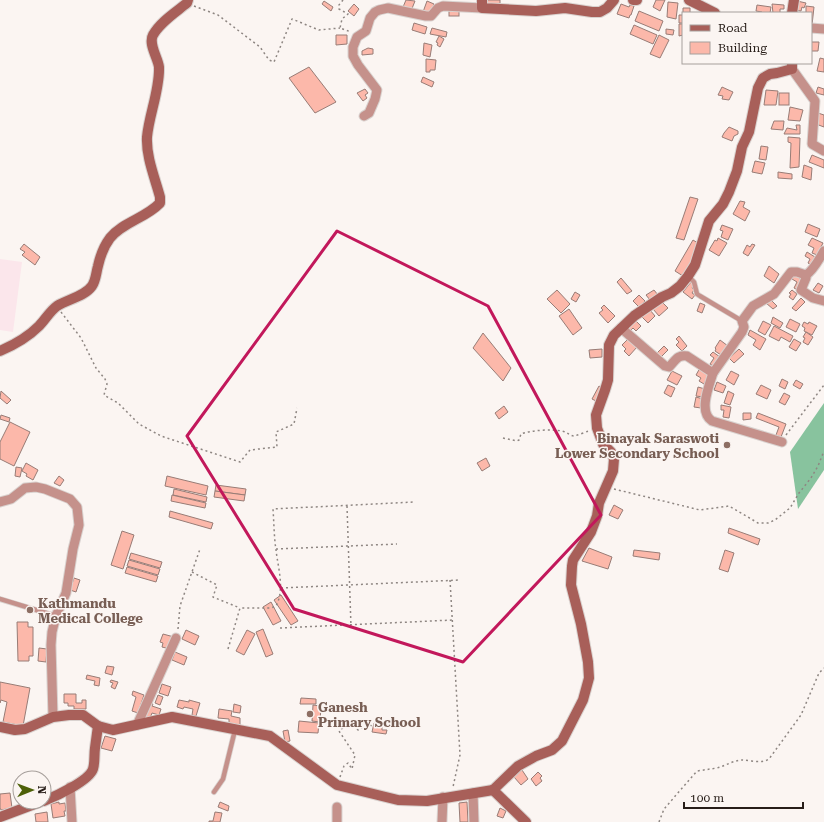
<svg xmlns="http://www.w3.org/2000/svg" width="824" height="822" viewBox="0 0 824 822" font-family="'Roboto Serif',serif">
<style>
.industrial{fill:#fbe6eb}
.forest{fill:#88c39e}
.building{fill:#fcb8aa;stroke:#987c76}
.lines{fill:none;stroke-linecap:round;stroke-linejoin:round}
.lane-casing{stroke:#d9d2cf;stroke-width:6}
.street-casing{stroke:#d9d2cf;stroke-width:11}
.secondary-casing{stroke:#d9d2cf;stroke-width:12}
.path{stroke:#8e8682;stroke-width:1.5;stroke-dasharray:2 3;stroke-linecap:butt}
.lane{stroke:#c5918b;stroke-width:4.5}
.street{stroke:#c5918b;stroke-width:9}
.secondary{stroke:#a85f59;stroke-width:10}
.marked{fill:none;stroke:#c2185b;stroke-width:3;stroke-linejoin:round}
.education-dot{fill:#8d6e63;stroke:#fbf5f2;stroke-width:1.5}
.labels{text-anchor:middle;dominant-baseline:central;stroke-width:3;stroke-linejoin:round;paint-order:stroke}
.education-label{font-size:13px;font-weight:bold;fill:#785e54;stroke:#fbf5f2;text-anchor:start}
</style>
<rect width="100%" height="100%" fill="#fbf5f2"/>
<!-- industrial -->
<path class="industrial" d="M0,259L22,262L13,332L0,330Z"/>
<!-- forest -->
<path class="forest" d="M824,403V470L798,509L790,452Z"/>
<!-- building -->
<g class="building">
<path d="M406,0L415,1L411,11L403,7Z"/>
<rect x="485" y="0" width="15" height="5"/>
<path d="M656,0H665L660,11L653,7Z"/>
<path d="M324,1L333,7L331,11L322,4Z"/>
<path d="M427,1L434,4L431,14L423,12Z"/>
<path d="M797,1L806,3L804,8L802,7L801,11L795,10Z"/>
<path d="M668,2L678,3L676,19L667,17Z"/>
<path d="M354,4L359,9L354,16L348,11Z"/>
<path d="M621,4L629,7L630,5L634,6L631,15H630L629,18L617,14Z"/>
<path d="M772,4L784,5V9H780V13H773Z"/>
<path d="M757,5L771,7L770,13H762V12L756,11Z"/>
<path d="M806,6L814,7L812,25L811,24V13H806Z"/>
<path d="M683,8H690V13H683V23H679V15H683Z"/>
<rect x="449" y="9" width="10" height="7"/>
<path d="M639,11L663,21L659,31L635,21Z"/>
<path d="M414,23L427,27L425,34L412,30Z"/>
<path d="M679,24H683V35L679,36Z"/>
<path d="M634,25L657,35L653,44L630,34Z"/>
<path d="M432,28L447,32L446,37L430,34Z"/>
<path d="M666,29L674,30L673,35L666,34Z"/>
<path d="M336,35H347V44L336,45Z"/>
<path d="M659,35L669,40L660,58L650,54Z"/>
<path d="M439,36L444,39L440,47L437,45L438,43L436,42Z"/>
<path d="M811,42H819L818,51H811Z"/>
<path d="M424,43L432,45L430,57L423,55Z"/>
<path d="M368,48L373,49V54L362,55V51Z"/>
<path d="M820,58L824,59V72L817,71Z"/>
<path d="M426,59L436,60L435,70H430V72H426Z"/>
<path d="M309,67L336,102L315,113L289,78Z"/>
<path d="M423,77L434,82L432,87L421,82Z"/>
<path d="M722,87L733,92L729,100L722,99L723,96L718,95Z"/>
<path d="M818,87L824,89V95L816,93Z"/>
<path d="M365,89L368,93L365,95L367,98L363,101L357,93Z"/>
<path d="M766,90L778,91L776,105H764Z"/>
<rect x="779" y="93" width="10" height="12"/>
<path d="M790,107L803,110L800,121L788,120Z"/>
<path d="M818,113L824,115V127L816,124Z"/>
<path d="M774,121H784L783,130L771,129Z"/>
<path d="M796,125H800V134H784L787,128L797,130Z"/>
<path d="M729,127L738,131V134L734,136L732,141L722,137L724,133Z"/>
<path d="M788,137L800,138L799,167L790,168L791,143L788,142Z"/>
<path d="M761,146L768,147L766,160L759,159Z"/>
<path d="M812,155L824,160V168L809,162Z"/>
<path d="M755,161L765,163L762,174L752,172Z"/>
<path d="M804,165L812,168L811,180L802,177Z"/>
<path d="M778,172L792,174V179L778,178Z"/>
<path d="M690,197L698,199L684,240L676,238Z"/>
<path d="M740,201L745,202L743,207L750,211L745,221L733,214Z"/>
<path d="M808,224L820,229L817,237L805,232Z"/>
<path d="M722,225L733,229L728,240L721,237L723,231L720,230Z"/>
<path d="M718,238L727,243L719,256L709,250L715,240L717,241Z"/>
<path d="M812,238L823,243L817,255L812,253L814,248L808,245Z"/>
<path d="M693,240L701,245L683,276L675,271Z"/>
<path d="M24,244L40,257L35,265L22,255L25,252L20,249Z"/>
<path d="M752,244L755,245L748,256L743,253L747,245L750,247Z"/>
<path d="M807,252L815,257L811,265L808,263L810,259L805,256Z"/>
<path d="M769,266L779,274L774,283L764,276Z"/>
<path d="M794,275L803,280L798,290L794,288L797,282L792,279Z"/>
<path d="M621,278L632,291L627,294L617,282Z"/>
<path d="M691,282L694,285L692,288L694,290L692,293L695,295L692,299L683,292Z"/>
<path d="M818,283L823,286L819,293L813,290Z"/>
<path d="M557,290L570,304L561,313L547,299Z"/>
<path d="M654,290L658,295L650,300L646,295Z"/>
<path d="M792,290L797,294L793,300L789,297L791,294L789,293Z"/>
<path d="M575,292L580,295L576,302L571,299Z"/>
<path d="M639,295L645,301L639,307L633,301Z"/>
<path d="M801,298L805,302L796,311L792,308Z"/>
<path d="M770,299L777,306L773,309L766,303Z"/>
<path d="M661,301L668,308L659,316L653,309Z"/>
<path d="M700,303L705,305L702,313L697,311Z"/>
<path d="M604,305L615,316L608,323L599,313L603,310L601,308Z"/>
<path d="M569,309L582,328L573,335L559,316Z"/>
<path d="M650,310L655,316L648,323L642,317Z"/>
<path d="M773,317L783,323L780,328L771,323Z"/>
<path d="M790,319L800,324L796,332L786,327Z"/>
<path d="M635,320L641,326L636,331L633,328L631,330L628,327Z"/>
<path d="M763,321L771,325L765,335L758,331Z"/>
<path d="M804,322L808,324L809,322L817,326L812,335L804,331L805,328L802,326Z"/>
<path d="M774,326L793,336L790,342L781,337L779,341L769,336Z"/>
<path d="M750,330L766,339L760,350L753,345L756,340L748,335Z"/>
<path d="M806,332L813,337L808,345L803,342L805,338L803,337Z"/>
<path d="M483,333L511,368L503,381L473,348Z"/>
<path d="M679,336L687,346L682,351L676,345L679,342L676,339Z"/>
<path d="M629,338L637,347L629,356L624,351L626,349L622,345Z"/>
<path d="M794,339L801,343L796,351L789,347Z"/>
<path d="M720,340L728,346L721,355L715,351L716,349L715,348Z"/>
<path d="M664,346L668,350L661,357L657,353Z"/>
<path d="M602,349V357L590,358L589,350Z"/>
<path d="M739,349L744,354L734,363L729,358Z"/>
<path d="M713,352L720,357L713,366L710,364L714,358L710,355Z"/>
<path d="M700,368L710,373L704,384L699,381L701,378L696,375Z"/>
<path d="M672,371L682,376L677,385L667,380Z"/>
<path d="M731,371L739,375L734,385L726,380Z"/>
<path d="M782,379L788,382L785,389L779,386Z"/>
<path d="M796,380L803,384L800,389L793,385Z"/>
<path d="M717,382L726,386L723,393L714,390Z"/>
<path d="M668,385L675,388L671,397L664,393Z"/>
<path d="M761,385L771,390L767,399L756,394Z"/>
<path d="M599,386L604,389L596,401L592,399Z"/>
<path d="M698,387L705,389L703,397L696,396Z"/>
<path d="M1,391L11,400L7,404L0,398Z"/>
<path d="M728,391L734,394L730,405L724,403Z"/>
<path d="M784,393L790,396L785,405L779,402Z"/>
<path d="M696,397L703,399L701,408L694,407Z"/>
<path d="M721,405L731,407L729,418L723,417L724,410H721Z"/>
<path d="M504,406L508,412L499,419L495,413Z"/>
<path d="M743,413H751V419L743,420Z"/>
<path d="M758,413L786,424L781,437L776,435L779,427L756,418Z"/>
<path d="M1,415L10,418L9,422L0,419Z"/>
<path d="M10,422L30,432L14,466L0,459V442Z"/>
<path d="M486,458L490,466L482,471L477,463Z"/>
<path d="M26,463L38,470L33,480L26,476L27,474L22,471Z"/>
<path d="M16,467L22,468L20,477L15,476Z"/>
<path d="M59,476L64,480L60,486L54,483Z"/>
<path d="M167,476L208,486L206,495L165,486Z"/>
<path d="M216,485L246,489L245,495L215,491Z"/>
<path d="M174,489L207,497L206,502L173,495Z"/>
<path d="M215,491L245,495L244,501L214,497Z"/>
<path d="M172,495L206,503L205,508L171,501Z"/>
<path d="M614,505L623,510L618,519L609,515Z"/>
<path d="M170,511L213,523L211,529L169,517Z"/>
<path d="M729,528L760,539L758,545L728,533Z"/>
<path d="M122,531L134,535L123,569L111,565Z"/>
<path d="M589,548L612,557L608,569L582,561Z"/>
<path d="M634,550L660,553L659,560L633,556Z"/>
<path d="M725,550L734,553L728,572L719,569Z"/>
<path d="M131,553L162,562L160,568L129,559Z"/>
<path d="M129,560L160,569L158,575L127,566Z"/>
<path d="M127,567L158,576L156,582L125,573Z"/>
<path d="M74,578L80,580L76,592L70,590Z"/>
<path d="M281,595L298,621L291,625L274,600Z"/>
<path d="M271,602L281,621L273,625L263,607Z"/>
<path d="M17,622H28V627H33V656H29V661H18Z"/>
<path d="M263,629L273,654L266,657L256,632Z"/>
<path d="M186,630L199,636L195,645L182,639Z"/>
<path d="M247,630L255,634L244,655L236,651Z"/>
<path d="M163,634L174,637L170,649L162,647L163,643L160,642Z"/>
<path d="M39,648L47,649L46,662L38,661Z"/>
<path d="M175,652L187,657L184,665L172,660Z"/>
<path d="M107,666L114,667L112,675L105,673Z"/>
<path d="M87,675L100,678L99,686L94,685L95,681L86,679Z"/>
<path d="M111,680L118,682L115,689L111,687L113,683L110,682Z"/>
<path d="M0,682L30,688L23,726L3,722L7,702L1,700L0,703Z"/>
<path d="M162,684L171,687L168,696L159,693Z"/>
<path d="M133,691L144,695L138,713L132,711L136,697L132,695Z"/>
<path d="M64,694H76V703H82V700H86V709H74V706H68V703H64Z"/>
<path d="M158,695L163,697L160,705L155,703Z"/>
<path d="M301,698L316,699V704H300Z"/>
<path d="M179,700L189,702V700L200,703L196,716L192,715L193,709L184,707L183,709L177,707Z"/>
<path d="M148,703L153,704L152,706L161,709L159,715L152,713L149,721L143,719Z"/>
<path d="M234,704L241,706L240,713L233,712Z"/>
<path d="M313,705L321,706L320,722L312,721Z"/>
<path d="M219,709L232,711L231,716L240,718V725L229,723V719L218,718Z"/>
<path d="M299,721L319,723L318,733L298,732Z"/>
<path d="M374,723L382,725V730H387L386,734L372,732Z"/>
<path d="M288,730L290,741L285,742L283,731Z"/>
<path d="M105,736L116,739L112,751L101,748Z"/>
<path d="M522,770L528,779L521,785L514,777Z"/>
<path d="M538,772L542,776L540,778L542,781L536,786L531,779Z"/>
<path d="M10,793L12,808L1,810L0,808V794Z"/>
<path d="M59,802V804L65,803L66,811H64L65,816L53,818L51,804Z"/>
<path d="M220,802L229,806L228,811L218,807Z"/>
<path d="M467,802L468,822H460L459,803Z"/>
<path d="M500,808L506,811L503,818L497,816Z"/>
<path d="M47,812L48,822H36L35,814Z"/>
<path d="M215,812L222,813L220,822H209V821H213Z"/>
</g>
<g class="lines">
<!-- lane casing -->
<g class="lane-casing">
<g id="lane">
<path d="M688,276L694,282L697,294L700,296L742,321"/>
<path d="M0,599L56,616"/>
<path d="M214,792L223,779L235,730"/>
</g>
</g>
<!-- street casing -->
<g class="street-casing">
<g id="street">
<path d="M811,28L824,29"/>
<path d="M792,69L815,101L812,144L824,151"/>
<path d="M364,116L369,113L375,99L377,90L358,65L353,56V47L357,37L366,31L370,18L375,12L379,10L388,8L426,16H431L438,8L443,6L482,8"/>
<path d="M806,275V278L801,290L813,298L824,301"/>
<path d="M621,328L665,366L669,367C675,361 678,354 687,356L713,373C709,386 698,412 712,421L782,442"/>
<path d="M713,373L742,332L744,327L742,321L753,306L774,294L791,272H797L806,275C814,270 819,259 824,251"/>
<path d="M0,502L11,499L25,488L36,487L45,489L70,499L77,507L79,525L73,549L66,593L56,616L52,632L51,645L53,717"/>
<path d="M137,725L176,638"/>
<path d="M70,787L72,822"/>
<path d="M473,793L474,822"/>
<path d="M337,822V807"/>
<path d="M442,822L443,797"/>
</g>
</g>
<!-- secondary casing -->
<g class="secondary-casing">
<g id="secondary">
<path d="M482,0V8L536,11L565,8L592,12H600L607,8L614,0"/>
<path d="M633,0H637"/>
<path d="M689,0L715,13"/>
<path d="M792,13L794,0"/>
<path d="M0,351C14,345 28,337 39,326C45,320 50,311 57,306C68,299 84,297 92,286C96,280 96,273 98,266C100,257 104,246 110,238C123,222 146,218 160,203V197C155,178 146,157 147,137C149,115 160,89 159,67C158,58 148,44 153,35C160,22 176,12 187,3L188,0"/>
<path d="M0,727L15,730L25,729L53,717L69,715H83L98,726L113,730L172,717L270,736L337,785L398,800L427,801L493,790"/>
<path d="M493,790L518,766L536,756L552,750L562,741L583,700L589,678L588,662L581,624L571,585L572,566L573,560L591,532L597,516L599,503L613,471L614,459L611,452L603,444L597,428L596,415L605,390L608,380L609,345L614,335L634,316L662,297L671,293L680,286L688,276L695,265L709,221L723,204L729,192L737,171L742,147L749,132L758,88L763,78L770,74L777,73L792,69V63"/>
<path d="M493,790L526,822"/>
<path d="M44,801C56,796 89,781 93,769C95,763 94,755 95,748C96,741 97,733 98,726"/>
<path d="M0,817L40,802"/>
</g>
</g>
<!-- path -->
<g class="path">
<path d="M343,0L339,5V9L348,14L342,19L340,28L351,32"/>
<path d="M194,6L218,15L260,47L269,60L274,62L292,19L319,30L340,28"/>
<path d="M61,312L81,338L96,368L105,379L107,384L104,395L118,403L139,424L161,436L240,462L250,450L277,447L276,432L294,424L297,408"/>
<path d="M786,435L824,385"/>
<path d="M503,438L517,441L519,440L521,434C531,430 552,429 562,431C567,432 570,436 574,436C579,435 585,432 589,431"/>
<path d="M614,489L700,510L729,506L758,523H768L775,520L790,508L799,493L811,478L818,466L824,451"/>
<path d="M347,506L351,627"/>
<path d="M276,549L397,544"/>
<path d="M192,572L217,585L213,597L240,608"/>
<path d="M450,580L460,755L453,787"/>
<path d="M281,588L460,580"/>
<path d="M280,628L453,620"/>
<path d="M178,629L180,606L200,549"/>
<path d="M228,649L240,608H271L276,606C285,589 278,568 276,550C274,537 274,523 273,509L414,502"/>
<path d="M340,777L344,766L348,763L352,769L355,755L339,731L349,723L358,730L368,724L372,726"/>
<path d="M659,822L664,809L697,771C704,770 710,769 717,768C725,766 732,761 741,760C750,760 761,764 769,759L801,715L819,673L824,668"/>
</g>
<!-- lane -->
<use href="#lane" class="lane"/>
<!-- street -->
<use href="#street" class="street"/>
<!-- secondary -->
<use href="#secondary" class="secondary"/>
</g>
<!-- marked area -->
<path class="marked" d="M337,231L488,306L601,515L463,662L294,609L187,436Z"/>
<!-- markers -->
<g class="education-dot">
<circle cx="727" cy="445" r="4"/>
<circle cx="30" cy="610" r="4"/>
<circle cx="310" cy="714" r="4"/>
</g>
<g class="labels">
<!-- education labels -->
<g class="education-label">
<text x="719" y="438" text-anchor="end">Binayak Saraswoti<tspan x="719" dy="15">Lower Secondary School</tspan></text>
<text x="38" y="603">Kathmandu<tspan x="38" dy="15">Medical College</tspan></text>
<text x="318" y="707">Ganesh<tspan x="318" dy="15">Primary School</tspan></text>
</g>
</g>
<!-- legend -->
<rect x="682" y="12" width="130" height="52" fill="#fbf5f2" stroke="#a69f9b"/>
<rect x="690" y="25" width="20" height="6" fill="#a85f59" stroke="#a69f9b"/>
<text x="718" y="32" font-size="12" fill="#271d18">Road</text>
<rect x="690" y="42" width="20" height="12" fill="#fcb8aa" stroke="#a69f9b"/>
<text x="718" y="52" font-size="12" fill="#271d18">Building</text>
<!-- north arrow -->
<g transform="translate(32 790) rotate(89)"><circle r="19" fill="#fbf5f2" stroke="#a69f9b"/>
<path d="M0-3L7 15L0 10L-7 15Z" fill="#4d6008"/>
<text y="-6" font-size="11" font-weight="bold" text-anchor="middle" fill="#271d18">N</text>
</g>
<!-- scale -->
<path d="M684 802v6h119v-6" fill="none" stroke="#271d18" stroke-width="2"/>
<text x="690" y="802" font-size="12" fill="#271d18" stroke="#fbf5f2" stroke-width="3" paint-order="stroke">100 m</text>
</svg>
